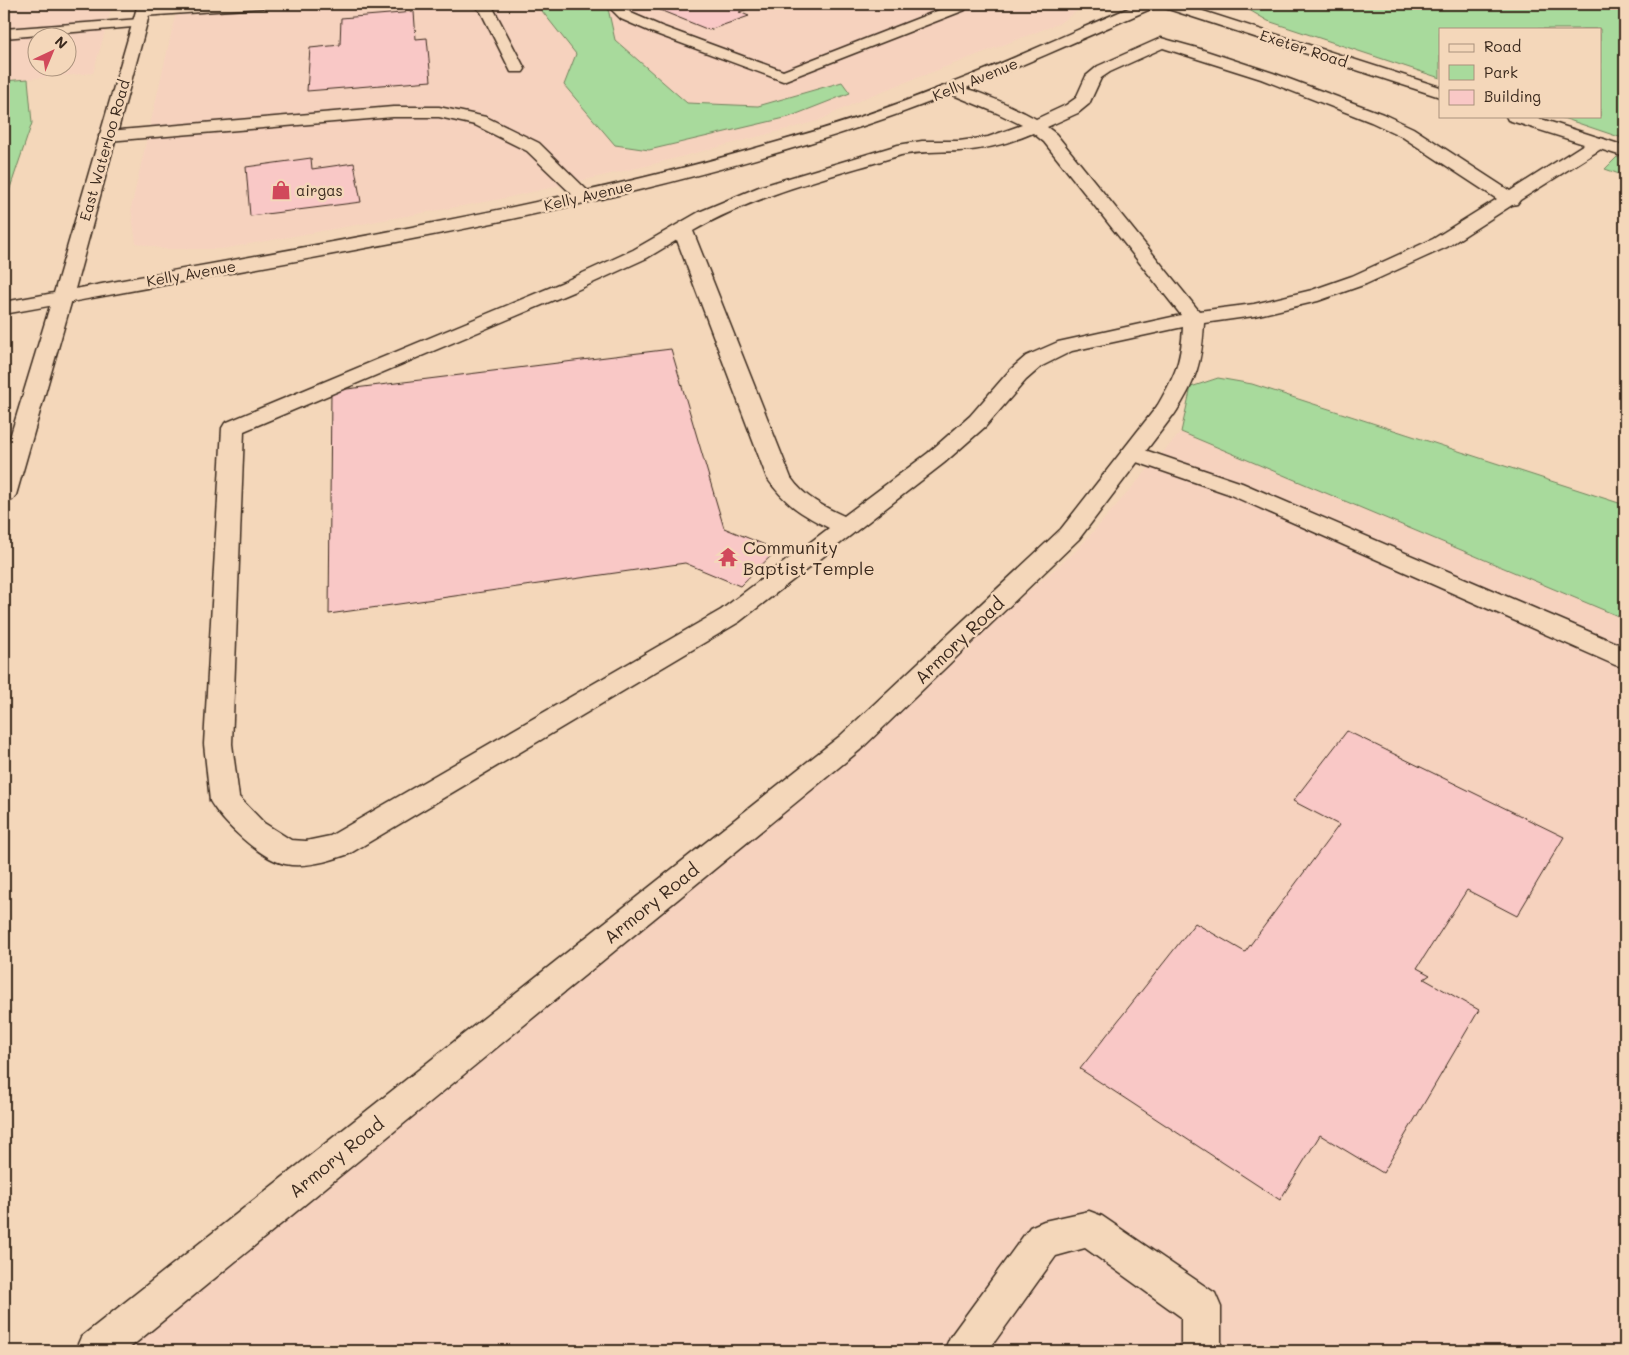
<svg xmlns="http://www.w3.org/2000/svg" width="1629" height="1355" viewBox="0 0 1629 1355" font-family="Mali,sans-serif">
  <rect width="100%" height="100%" fill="#f4d7ba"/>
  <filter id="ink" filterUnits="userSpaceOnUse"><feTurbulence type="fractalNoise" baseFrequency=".02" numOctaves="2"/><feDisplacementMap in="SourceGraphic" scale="10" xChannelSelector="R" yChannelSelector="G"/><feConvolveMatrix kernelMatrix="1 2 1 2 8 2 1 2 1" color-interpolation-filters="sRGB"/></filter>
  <g filter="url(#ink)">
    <g fill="#f6d2be" fill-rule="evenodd">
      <path d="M4 4H113L93 73 4 81ZM38 38H68V68H38Z"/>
      <polygon points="178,4 1087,4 1058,24 867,97 818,121 646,166 501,199 222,249 164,249 136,243 131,208"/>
      <polygon points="1181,432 1625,619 1625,1351 125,1351 1076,551"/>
    </g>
    <g fill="#a8da9c" stroke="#72825d">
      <polygon points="531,4 607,4 615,40 687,103 758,106 842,82 850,93 789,117 649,150 615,145 564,85 576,54 542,11"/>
      <polygon points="1239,4 1625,4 1625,139 1557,116 1600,116 1600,29 1440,29 1440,78 1268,21"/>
      <polygon points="28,79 32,123 9,191 4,200 4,81"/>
      <polygon points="1617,157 1625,160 1625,176 1605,169"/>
      <polygon points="1218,378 1252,384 1625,505 1625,619 1181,432 1191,387"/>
    </g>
    <g fill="#f9c8c6" stroke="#3b2a1e">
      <polygon points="645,4 764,4 739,12 749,16 709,30"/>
      <polygon points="414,12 416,39 427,38 431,81 307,91 310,48 340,45 341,18"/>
      <polygon points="311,158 312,169 354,163 361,202 250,216 246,167"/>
      <polygon points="671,349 724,528 777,550 740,586 685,563 329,614 331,391"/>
      <polygon points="1347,731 1564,837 1517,916 1467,890 1417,968 1430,975 1424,979 1479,1010 1383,1173 1320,1135 1280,1200 1080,1069 1195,923 1245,952 1339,825 1293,801"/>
    </g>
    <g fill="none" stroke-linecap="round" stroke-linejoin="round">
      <defs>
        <g id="service">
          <polygon points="200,4 267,4 265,7 260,8 143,16 138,15 136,12 138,9 143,8"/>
          <polygon points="472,4 489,4 492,6 525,69 523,72 511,72 481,12"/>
          <polygon points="606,4 621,4 631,13 661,26 783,71 947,7 945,4 965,4 967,7 965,10 783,81 651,32 621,19"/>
          <polygon points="140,19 145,20 147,23 145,26 4,38 4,29"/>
          <path d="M1161 38 1197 48 1273 73 1383 114 1413 128 1510 191 1592 139 1598 138 1604 139 1607 143 1604 147 1520 200 1517 204 1512 205 1447 247 1366 284 1318 301 1254 316 1204 323C1202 362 1196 382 1174 415L1166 417 1158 415 1155 410C1174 377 1181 365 1183 327L1072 351 1042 366 1026 380 986 426 944 463 739 622 349 854C329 861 306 868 285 864 260 859 222 822 210 801L204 744 222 428 225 423 561 283 633 250 699 212 759 187 898 145 922 141H959L988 137 1022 125 997 113 946 92 944 89 946 86C962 82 1020 110 1036 119L1066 105 1076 98 1086 76 1098 66ZM1163 48 1261 79 1371 122 1401 136 1497 199 1433 239 1352 276 1312 290 1254 304 1199 311 1056 134 1047 127 1078 113 1089 104 1101 78 1110 72ZM1033 133 1044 142 1181 315 1058 342 1026 356 1010 370 970 416 928 453 844 516C824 507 804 497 791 478L693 231C757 194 830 177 901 155 920 151 939 152 959 151 984 150 1010 143 1033 133ZM677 240 767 478C785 504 801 514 829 528L721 610 330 836 306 841 291 840 264 823 239 797 232 744 244 431 575 291 647 258Z"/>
          <polygon points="393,107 439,107 486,117 539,143 594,197 591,201 585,202 579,201 527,151 475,125 439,117 393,117 108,141 102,140 99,136 102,132 108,131"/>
          <polygon points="1133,446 1242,483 1625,647 1625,667 1615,665 1226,493 1125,458 1121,453 1125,448"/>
          <polygon points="1089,1211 1102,1216 1215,1293 1221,1307 1221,1346 1219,1351 1178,1351 1181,1344 1181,1317 1085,1248 1056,1256 988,1351 944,1351 950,1337 1030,1227 1044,1221"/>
        </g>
        <g id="minor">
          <polygon points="1160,4 1181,4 1440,87 1440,97 1162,7"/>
          <polygon points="1506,116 1532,116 1625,146 1625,157 1508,120"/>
          <polygon points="1166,403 1174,405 1177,410 1079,539 860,750 126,1351 75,1351 81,1337 840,736 1061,529 1158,405"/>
        </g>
        <polygon id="tertiary" points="63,290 70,292 73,296 16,495 12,500 4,502 4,457 53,296 56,292"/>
        <path id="secondary" d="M138 4H152L75 289C308 245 542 210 770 144 829 128 887 109 944 86 1010 61 1074 31 1138 4H1157L1155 7C1058 49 961 94 860 127 660 193 453 233 246 270 165 284 85 300 4 314V302L54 293Z"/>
      </defs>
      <use href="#service" stroke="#3b2a1e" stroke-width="3"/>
      <use href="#minor" stroke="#3b2a1e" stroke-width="3"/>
      <use href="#tertiary" stroke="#3b2a1e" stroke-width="3"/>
      <use href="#secondary" stroke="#3b2a1e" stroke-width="3"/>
      <use href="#service" fill="#f4d7ba" fill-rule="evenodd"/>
      <use href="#minor" fill="#f4d7ba" fill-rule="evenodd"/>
      <use href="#tertiary" fill="#f4d7ba" fill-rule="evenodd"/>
      <use href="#secondary" fill="#f4d7ba" fill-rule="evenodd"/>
    </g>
  </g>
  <defs>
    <symbol id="shop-bare" viewBox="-9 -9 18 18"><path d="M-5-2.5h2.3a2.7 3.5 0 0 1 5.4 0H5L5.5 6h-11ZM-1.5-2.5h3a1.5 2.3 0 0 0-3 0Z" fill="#d1495b" stroke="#f4d7ba" stroke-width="2.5" paint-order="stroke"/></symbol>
    <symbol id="temple-bare" viewBox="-9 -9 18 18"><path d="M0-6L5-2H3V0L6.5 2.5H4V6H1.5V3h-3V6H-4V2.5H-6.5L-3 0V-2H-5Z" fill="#d1495b" stroke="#f4d7ba" stroke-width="2.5" paint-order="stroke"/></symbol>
  </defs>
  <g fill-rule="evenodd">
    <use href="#shop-bare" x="267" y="176" width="28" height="28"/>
    <use href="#temple-bare" x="714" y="543" width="28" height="28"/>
  </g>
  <g text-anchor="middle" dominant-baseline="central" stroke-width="5" stroke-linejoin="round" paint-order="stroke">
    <g font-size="15" fill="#3b2a1e" stroke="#f4d7ba">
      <text transform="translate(1304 48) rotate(18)">Exeter Road</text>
      <text transform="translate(975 79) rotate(-22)">Kelly Avenue</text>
      <text transform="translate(104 150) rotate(-74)">East Waterloo Road</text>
      <text transform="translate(588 195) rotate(-13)">Kelly Avenue</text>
      <text transform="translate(191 273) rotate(-10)">Kelly Avenue</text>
    </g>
    <g font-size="15" fill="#3b2a1e" stroke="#f4d7ba" text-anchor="start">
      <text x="296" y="190">airgas</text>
    </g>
    <g font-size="18" fill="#3b2a1e" stroke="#f4d7ba" text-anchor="start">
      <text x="743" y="547">Community<tspan x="743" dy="21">Baptist Temple</tspan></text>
    </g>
    <g font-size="18" fill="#3b2a1e" stroke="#f4d7ba">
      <text transform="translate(959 640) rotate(-44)">Armory Road</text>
      <text transform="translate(651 903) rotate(-39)">Armory Road</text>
      <text transform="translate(336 1157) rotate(-39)">Armory Road</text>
    </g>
  </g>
  <rect width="1629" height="1355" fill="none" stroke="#f4d7ba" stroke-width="20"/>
  <rect x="10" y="10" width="1609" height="1335" fill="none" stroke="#3b2a1e" stroke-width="2" filter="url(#ink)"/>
  <rect x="1439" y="28" width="162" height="90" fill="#f4d7ba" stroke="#aa927c"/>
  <rect x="1449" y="44" width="25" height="8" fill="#f4d7ba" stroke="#aa927c"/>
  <text x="1484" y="52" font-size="15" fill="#3b2a1e">Road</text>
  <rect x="1449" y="65" width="25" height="15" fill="#a8da9c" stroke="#aa927c"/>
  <text x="1484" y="78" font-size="15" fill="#3b2a1e">Park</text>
  <rect x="1449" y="90" width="25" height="15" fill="#f9c8c6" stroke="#aa927c"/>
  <text x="1484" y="102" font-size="15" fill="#3b2a1e">Building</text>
  <g transform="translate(52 52) rotate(44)"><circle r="24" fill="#f4d7ba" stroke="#aa927c"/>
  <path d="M0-4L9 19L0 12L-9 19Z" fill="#d1495b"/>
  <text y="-8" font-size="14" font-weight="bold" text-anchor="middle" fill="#3b2a1e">N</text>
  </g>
</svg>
